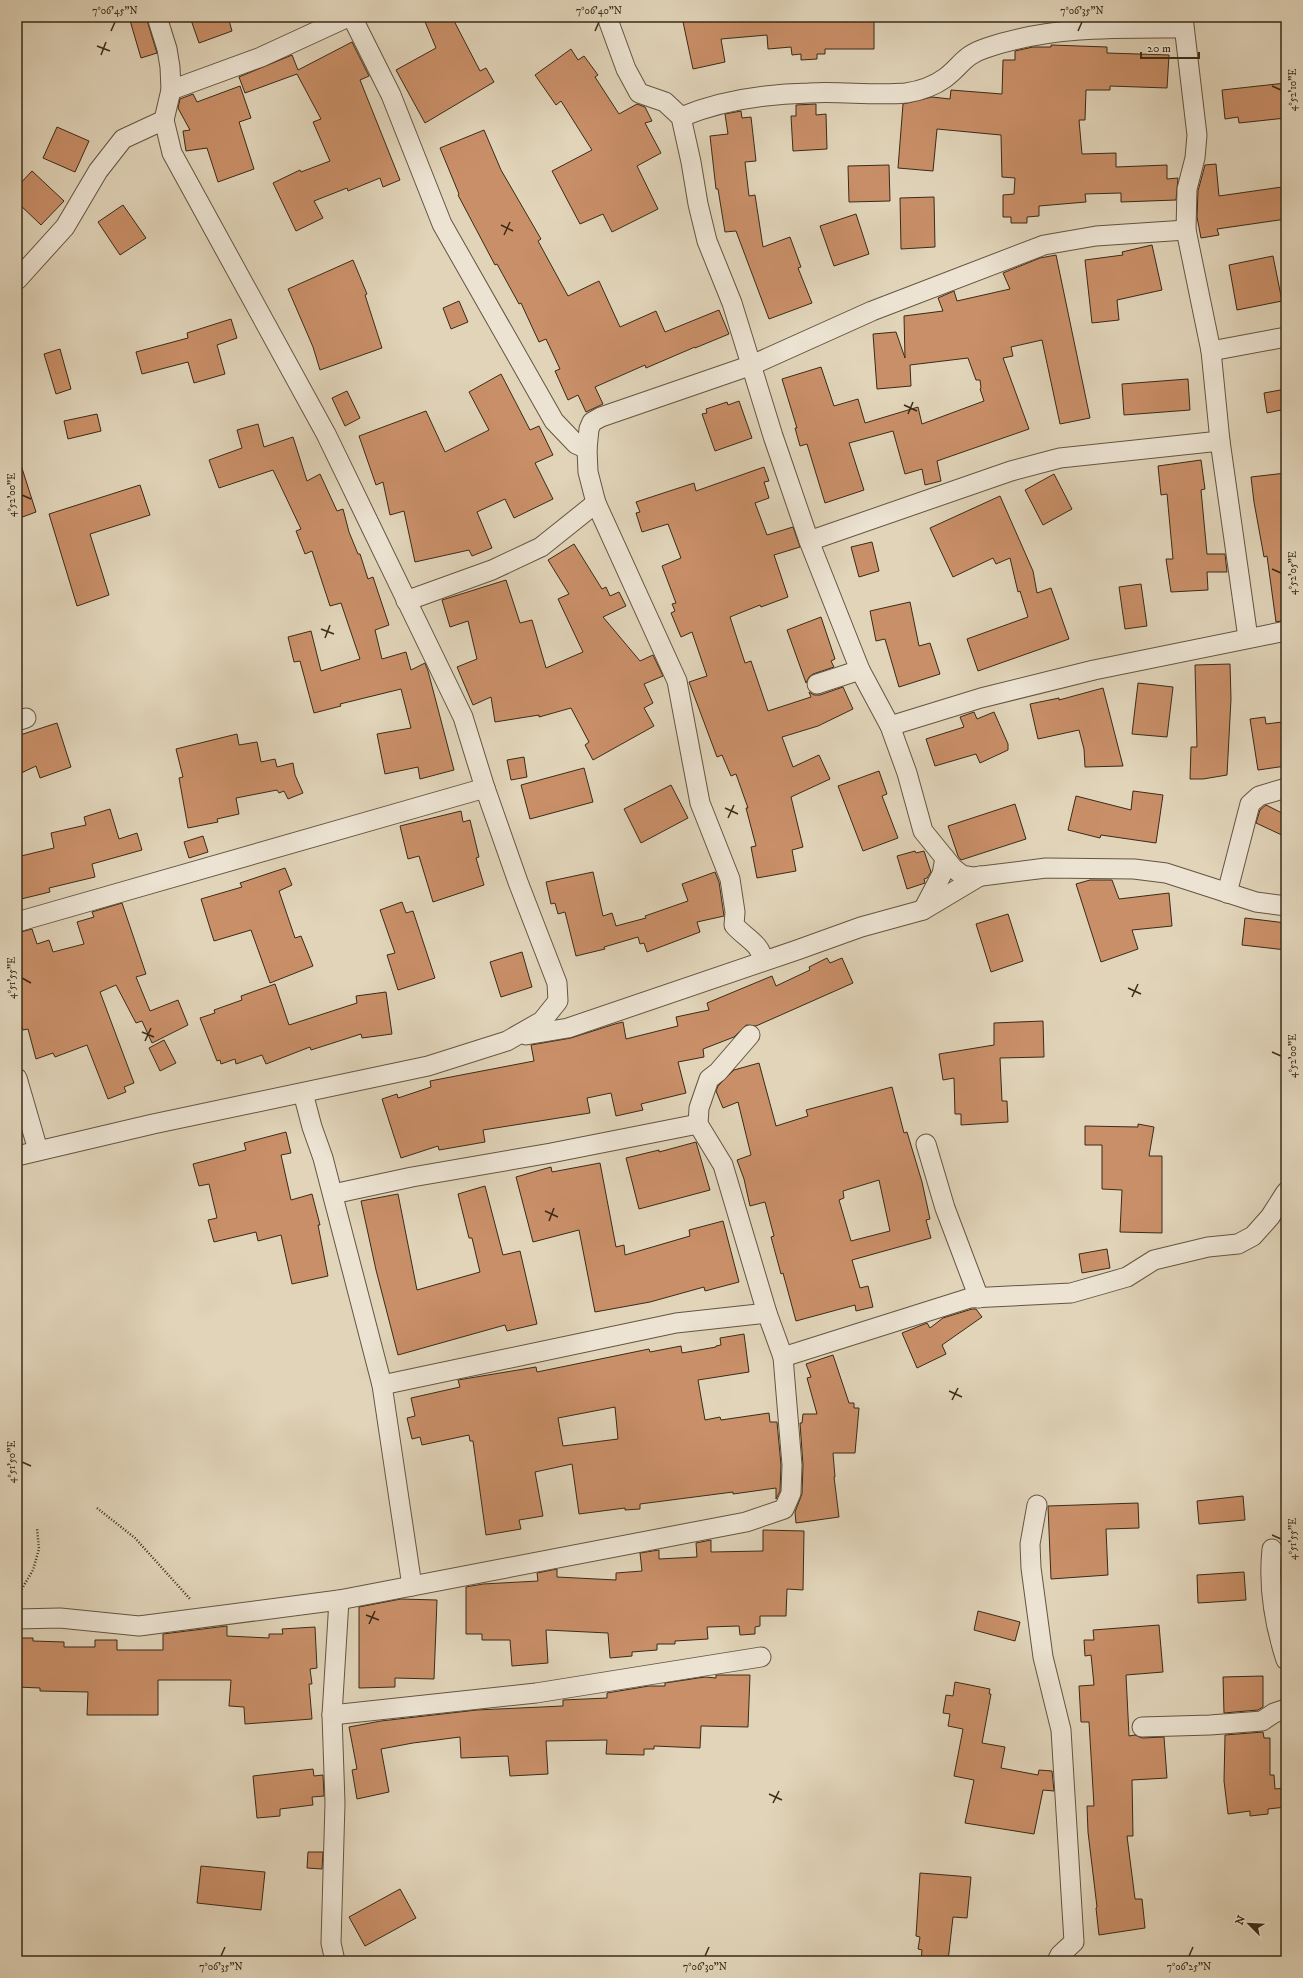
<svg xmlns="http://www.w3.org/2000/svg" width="1303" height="1978" viewBox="0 0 1303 1978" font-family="'IM FELL DW Pica',serif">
  <rect width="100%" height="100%" fill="#e1d4b9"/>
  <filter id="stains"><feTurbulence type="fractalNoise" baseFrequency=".005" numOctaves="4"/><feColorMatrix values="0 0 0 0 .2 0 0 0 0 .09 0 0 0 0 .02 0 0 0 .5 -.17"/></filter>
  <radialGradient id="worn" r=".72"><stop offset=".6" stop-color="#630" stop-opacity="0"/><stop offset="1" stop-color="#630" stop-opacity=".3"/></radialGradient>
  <g fill="#c98f68" stroke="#3a2b17" fill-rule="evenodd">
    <polygon points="129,17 146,17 157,53 141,58"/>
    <polygon points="190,17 228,17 232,31 199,43"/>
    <polygon points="423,17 452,17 480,71 486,68 494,82 425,123 396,70 436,48"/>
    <polygon points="682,17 874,17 874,49 825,49 825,54 817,54 817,59 801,60 801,54 792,55 791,47 768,49 767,35 721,39 725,62 693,69"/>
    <polygon points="352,42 369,76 360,80 400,180 383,187 380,178 348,191 347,188 314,201 323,218 296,231 273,183 300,170 301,172 330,161 313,122 321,119 297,74 245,93 239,77 292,55 298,70"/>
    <polygon points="1051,45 1107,47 1107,53 1169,55 1167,88 1110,86 1110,90 1086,90 1085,120 1079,120 1082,154 1116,153 1116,167 1167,165 1167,179 1178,178 1176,200 1121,202 1121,193 1085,194 1086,202 1039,206 1039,216 1027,217 1027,223 1011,223 1011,217 1003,217 1003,195 1014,194 1015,178 1002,177 1001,135 937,129 933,171 898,168 903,104 932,97 950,99 951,90 1002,94 1003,60 1015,60 1015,51 1033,47 1051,47"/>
    <polygon points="571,49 578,60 584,56 598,75 595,77 619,114 637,104 645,107 652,121 645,123 661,153 637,166 658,209 612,232 603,214 580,224 552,171 592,150 561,101 556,105 535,75"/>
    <polygon points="1286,83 1286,118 1239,123 1238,117 1225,119 1222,90"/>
    <polygon points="240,86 251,118 239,122 254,169 218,182 207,148 186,151 183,131 190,130 178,108 180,99 193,94 197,102"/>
    <polygon points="816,104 816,115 826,114 827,149 793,151 791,116 796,116 796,105"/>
    <polygon points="741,111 742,118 751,117 756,161 745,162 749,196 755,195 763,247 790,237 801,267 798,268 812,303 769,319 736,231 725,232 718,189 716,189 710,136 728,134 725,114"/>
    <polygon points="57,127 89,141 75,172 43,158"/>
    <polygon points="484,130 501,170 541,239 538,241 568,296 599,281 620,327 656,311 665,332 719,310 729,334 695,348 695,347 646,368 645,365 595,387 603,404 586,412 578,395 568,400 555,371 560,369 546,339 539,342 521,303 519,304 497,264 495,265 458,195 459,194 440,148"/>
    <polygon points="1216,164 1219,196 1282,187 1286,219 1217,229 1219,235 1201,238 1197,217 1198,191 1205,165"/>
    <polygon points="889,165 890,201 849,202 848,166"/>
    <polygon points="32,171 64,201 41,225 17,202 17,187"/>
    <polygon points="934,197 935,247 901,249 900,198"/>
    <polygon points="123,205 146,238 120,255 98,222"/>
    <polygon points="856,214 869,254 834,266 820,226"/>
    <polygon points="1152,245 1162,290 1117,300 1119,320 1092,323 1085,260 1123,255 1122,252"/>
    <polygon points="1056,255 1090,418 1060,424 1042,340 1011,347 1013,356 1003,358 1029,429 937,461 941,481 925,485 922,469 905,474 893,431 849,443 864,490 825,503 807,444 800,446 795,428 797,428 782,379 821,367 834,406 858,399 865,423 918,407 922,424 984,401 980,389 981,388 980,380 976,380 968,358 910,365 911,386 877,389 873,334 896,332 905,358 904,316 943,311 938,298 954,291 957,301 1010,289 1003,273 1040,258"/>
    <polygon points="1273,256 1282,301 1237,310 1229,265"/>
    <polygon points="353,260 367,294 365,295 382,348 320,370 313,347 288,289"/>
    <polygon points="459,301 468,322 451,329 443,308"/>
    <polygon points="231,319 237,338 217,345 225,374 194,383 188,362 142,374 136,352 188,338 187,333"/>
    <polygon points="60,349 71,389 56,394 44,354"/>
    <polygon points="501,374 530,430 539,426 553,455 535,463 553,499 514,518 505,499 477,512 492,548 472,556 469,550 415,562 404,511 390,515 383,482 376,485 359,436 426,411 445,452 489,430 469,392"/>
    <polygon points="1188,379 1190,410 1124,415 1122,384"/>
    <polygon points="1286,389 1286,409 1267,413 1264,393"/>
    <polygon points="347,391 360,418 345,426 332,398"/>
    <polygon points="739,401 752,438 715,451 702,414 707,413 706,409 727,402 728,405"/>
    <polygon points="97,414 101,431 68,439 64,421"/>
    <polygon points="258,424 264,447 293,437 307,481 320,474 337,511 343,509 349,532 358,554 360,554 368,579 373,577 389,625 375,630 382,659 406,652 411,670 425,663 428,671 454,770 420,779 418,767 385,774 377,734 411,728 401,689 340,704 341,706 314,713 300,661 294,662 288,637 311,631 321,671 360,659 341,603 330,606 312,551 305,554 296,531 301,529 273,470 219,488 209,460 242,448 237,430"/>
    <polygon points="1201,460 1205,489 1201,490 1207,554 1225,554 1227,572 1207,572 1208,590 1171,592 1166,559 1173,559 1167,494 1161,495 1158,466"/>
    <polygon points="17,462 20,462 36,512 17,519"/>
    <polygon points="764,467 769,481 764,482 769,498 755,503 767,535 793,527 800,547 774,555 788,597 761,607 760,605 730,617 745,663 751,661 768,711 811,697 809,692 814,695 820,695 843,687 853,709 818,726 782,737 793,767 819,755 830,779 791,797 803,847 792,850 796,871 757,878 751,847 756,846 746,808 748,808 736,774 731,776 722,755 717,757 689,682 707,676 692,632 681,637 671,613 675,611 672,604 676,603 662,566 681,558 668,524 642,532 636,513 640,512 636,502 694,483 696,491"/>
    <polygon points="1286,473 1286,620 1276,622 1267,556 1264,557 1254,502 1251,477"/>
    <polygon points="1054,474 1072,509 1043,525 1025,490"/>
    <polygon points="140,485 150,515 90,534 109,595 77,606 49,514"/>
    <polygon points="1000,496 1033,571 1037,593 1051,588 1069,639 978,671 967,639 1028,617 1020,591 1018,592 1010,558 996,564 993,558 953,577 930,528"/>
    <polygon points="872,542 879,571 859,577 851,547"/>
    <polygon points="574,544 602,589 606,587 610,596 619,592 626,606 603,617 640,661 653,655 663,676 644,684 653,703 644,708 654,726 593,760 585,745 589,742 571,708 539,717 539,715 495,722 491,697 473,705 457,667 477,659 468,621 450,627 442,600 506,580 520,623 532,620 546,668 583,652 558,599 569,594 548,560"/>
    <polygon points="1141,584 1147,626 1125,629 1119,587"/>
    <polygon points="910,602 919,646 930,643 940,674 899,687 885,639 876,641 870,611"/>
    <polygon points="821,617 835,659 831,661 834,667 813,674 809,677 806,683 787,630"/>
    <polygon points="1230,664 1231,699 1227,775 1203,779 1190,779 1191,747 1197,747 1195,665"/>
    <polygon points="1138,683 1173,687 1167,737 1132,734"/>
    <polygon points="1103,688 1123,766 1085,767 1084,749 1079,730 1038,739 1030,704 1059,698 1059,700"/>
    <polygon points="974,712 977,719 994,712 1008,744 1008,750 980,763 976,754 935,766 926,739 964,727 960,717"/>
    <polygon points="1265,717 1266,724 1282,722 1286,750 1286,766 1258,770 1250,719"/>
    <polygon points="57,723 71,767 40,778 36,766 17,775 17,736"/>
    <polygon points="237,734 239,745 257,742 261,762 275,759 277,767 293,763 295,775 303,793 288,799 284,791 279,793 277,790 236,798 239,814 217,819 218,822 188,828 179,778 183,777 176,749"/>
    <polygon points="524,757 527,777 511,780 507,760"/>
    <polygon points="584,768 593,802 530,819 521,785"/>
    <polygon points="879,771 887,794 882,796 898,838 863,851 838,786"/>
    <polygon points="671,785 688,818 641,843 624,809"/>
    <polygon points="1133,791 1163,795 1156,843 1101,835 1100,838 1068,830 1076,796 1131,810"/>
    <polygon points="1015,804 1026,839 961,860 958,856 948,826"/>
    <polygon points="1266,805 1286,815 1286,837 1256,823 1260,810"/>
    <polygon points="110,809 119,839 137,833 142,850 92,864 95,877 49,888 50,892 17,900 17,857 54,848 51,833 86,825 84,817"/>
    <polygon points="461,811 463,822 470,820 479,857 476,858 484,885 433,902 419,856 408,859 400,826"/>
    <polygon points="203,836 208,852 189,858 184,842"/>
    <polygon points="915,851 916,853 924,851 931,872 927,878 924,879 925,883 907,889 897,856"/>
    <polygon points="285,868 292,885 279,891 295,938 301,936 313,966 270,983 251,930 214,941 201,899 242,887 240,883"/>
    <polygon points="593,872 603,916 612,913 616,926 646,918 645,916 688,901 682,884 715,872 719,882 724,916 697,922 700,932 647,952 644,943 640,944 638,937 604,947 605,949 576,956 565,912 558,914 555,903 551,904 546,882"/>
    <polygon points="1090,880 1112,880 1119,899 1169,893 1172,926 1132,930 1138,949 1101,962 1076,884"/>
    <polygon points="402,902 406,913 413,911 435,978 398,990 387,955 395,953 380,910"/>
    <polygon points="122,903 146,974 136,977 150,1011 178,1000 188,1025 152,1043 142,1021 136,1023 116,985 100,992 134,1083 124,1087 126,1092 108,1099 87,1045 55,1057 53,1053 36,1059 28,1029 23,1030 17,1011 17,933 32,929 37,944 49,940 53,952 84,944 77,922 94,917 92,912"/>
    <polygon points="1008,914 1023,961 991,972 976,924"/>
    <polygon points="1245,918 1286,923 1286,950 1242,945"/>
    <polygon points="522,952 532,987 501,997 490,962"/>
    <polygon points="827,958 830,963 842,958 853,983 756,1026 746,1025 734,1037 703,1049 704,1057 678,1062 686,1093 641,1104 643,1110 616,1116 611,1093 587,1098 590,1113 483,1130 485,1142 439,1150 438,1146 401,1158 382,1099 397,1094 398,1098 431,1087 430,1081 534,1061 531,1045 571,1038 615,1024 623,1022 626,1039 678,1026 676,1017 709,1010 707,1003 772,976 776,986 810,970 809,967"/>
    <polygon points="275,984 289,1025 357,1003 356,996 386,992 392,1034 362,1038 361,1034 311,1050 310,1047 266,1064 262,1055 236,1064 235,1059 221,1064 220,1060 217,1061 200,1018 215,1013 214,1010 242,1000 241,996"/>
    <polygon points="1043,1021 1044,1057 1000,1058 1002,1101 1007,1101 1008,1122 961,1125 961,1114 955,1114 954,1078 943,1080 939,1054 994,1045 994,1023"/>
    <polygon points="164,1040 176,1063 160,1071 149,1048"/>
    <path d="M759 1063 776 1126 808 1116 806 1110 892 1087 904 1133 907 1132 922 1182 930 1219 926 1220 931 1238 852 1260 860 1288 868 1286 873 1307 856 1311 855 1305 796 1321 783 1273 781 1274 771 1237 774 1236 765 1202 750 1206 744 1179 737 1160 751 1155 738 1102 723 1108 716 1091 718 1086 734 1070ZM879 1180 890 1231 851 1241 839 1200 844 1198 843 1191Z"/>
    <polygon points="1138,1124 1154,1127 1149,1156 1162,1156 1162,1233 1120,1232 1122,1190 1102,1189 1102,1145 1085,1145 1085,1126 1138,1127"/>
    <polygon points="286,1132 291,1153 281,1155 291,1200 312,1194 320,1225 318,1225 328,1276 292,1284 281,1235 258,1241 256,1232 214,1242 208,1220 217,1218 209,1184 199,1186 193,1164 246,1150 244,1143"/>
    <polygon points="696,1142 710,1190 639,1209 626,1158 659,1150 659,1152"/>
    <polygon points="600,1163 616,1247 624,1245 625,1255 690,1236 689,1230 723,1221 739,1282 705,1291 704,1287 650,1302 595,1312 579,1230 533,1242 516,1177 551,1167 552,1172"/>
    <polygon points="485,1186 503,1255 520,1251 537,1324 507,1331 505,1325 398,1355 376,1270 361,1201 398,1194 417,1290 480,1272 472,1238 469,1238 458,1194"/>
    <polygon points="1107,1249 1110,1268 1082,1273 1079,1254"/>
    <polygon points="972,1309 976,1309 982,1317 942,1345 946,1354 917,1368 902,1333 927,1323 930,1328 943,1318"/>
    <path d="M744 1334 749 1372 698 1380 705 1420 720 1417 721 1420 769 1413 770 1422H777L781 1465 780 1491 776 1499V1488L733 1494V1492L640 1504V1509L625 1510V1508L579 1514 572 1464 535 1472 543 1516 519 1520 521 1529 486 1535 473 1441H470L469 1435 422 1445 420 1437 412 1439 407 1418 415 1416 411 1398 460 1387 458 1380 536 1367 537 1372 649 1349 650 1352 681 1346 682 1353 716 1347V1346L721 1345 720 1338ZM615 1407 618 1439 563 1446 558 1418Z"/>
    <polygon points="833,1355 849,1403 854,1403 854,1408 859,1408 855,1453 833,1453 835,1477 834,1477 839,1517 796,1523 795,1512 802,1494 803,1465 800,1423 802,1423 803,1414 817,1414 807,1378 811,1377 806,1364"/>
    <polygon points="1243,1496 1245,1520 1199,1524 1197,1501"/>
    <polygon points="1138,1503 1139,1528 1106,1529 1108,1575 1051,1579 1048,1506"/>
    <polygon points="763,1530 804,1531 803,1590 787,1589 786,1616 760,1616 760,1626 755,1627 755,1634 740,1635 739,1626 707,1627 708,1639 675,1641 675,1644 657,1644 657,1650 632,1652 632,1656 610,1658 608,1633 546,1630 548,1663 512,1666 510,1640 482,1640 482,1634 466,1634 466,1587 483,1584 538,1581 537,1573 557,1569 557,1577 616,1580 616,1573 642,1571 640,1553 659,1550 659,1559 697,1557 696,1543 711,1540 711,1552 763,1551"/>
    <polygon points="1244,1572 1246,1600 1198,1603 1197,1575"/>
    <polygon points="401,1599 437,1600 434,1679 395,1678 395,1687 359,1688 359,1607"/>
    <polygon points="978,1611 1020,1622 1015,1641 974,1630"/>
    <polygon points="1159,1625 1163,1672 1126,1675 1129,1736 1135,1735 1142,1738 1164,1737 1167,1778 1132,1780 1133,1836 1127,1836 1135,1899 1142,1899 1145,1928 1099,1935 1096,1908 1097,1907 1088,1832 1087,1806 1094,1806 1089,1722 1081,1722 1079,1686 1094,1685 1091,1655 1085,1656 1084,1640 1094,1640 1093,1630"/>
    <polygon points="227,1626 227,1636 269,1638 269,1634 283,1634 282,1629 315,1627 317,1668 310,1669 312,1684 309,1684 312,1719 245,1724 244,1707 229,1706 231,1680 158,1680 158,1715 87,1715 88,1692 40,1691 40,1688 17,1687 17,1638 33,1638 33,1641 64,1642 64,1647 95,1647 95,1640 117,1640 117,1650 163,1650 163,1634"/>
    <polygon points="716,1675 750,1675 748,1727 701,1726 700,1748 654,1746 654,1749 644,1749 644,1755 606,1754 607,1740 546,1741 548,1774 510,1776 508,1756 461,1758 460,1737 413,1743 381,1749 389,1792 357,1799 352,1770 357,1769 349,1727 381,1721 477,1710 563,1706 563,1700 607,1698 607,1693 649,1686 665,1686 665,1683 705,1677 716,1678"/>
    <polygon points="1263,1676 1263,1707 1258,1710 1224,1713 1223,1677"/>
    <polygon points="955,1682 990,1689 989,1694 991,1694 982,1743 1005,1747 1001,1768 1038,1775 1039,1770 1052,1771 1054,1791 1043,1790 1034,1834 965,1823 974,1780 954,1776 963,1729 948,1726 950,1714 943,1713 946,1695 953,1696"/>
    <polygon points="1263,1732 1264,1738 1270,1738 1270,1775 1274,1775 1275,1789 1285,1788 1286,1807 1268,1809 1268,1814 1250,1816 1250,1811 1228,1814 1224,1781 1225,1735"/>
    <polygon points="313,1769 314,1776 323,1775 324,1796 312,1797 313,1805 280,1809 280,1816 257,1818 253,1776"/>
    <polygon points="308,1852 323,1852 322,1869 307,1868"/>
    <polygon points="201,1866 265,1872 261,1910 197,1903"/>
    <polygon points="920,1873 971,1877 967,1918 953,1917 948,1961 921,1961 922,1950 918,1949 920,1937 916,1936"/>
    <polygon points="400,1889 416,1918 365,1946 349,1917"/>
  </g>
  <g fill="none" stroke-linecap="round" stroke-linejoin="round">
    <defs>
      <g id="minor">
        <polyline points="352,17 391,95 442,224 554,421 576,444 587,449"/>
        <polyline points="607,17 626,69 639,93 665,102 681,117 691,162 698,204 707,241 732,303 773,436 809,541 860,670 890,726 907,773 923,831 953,868 962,875 974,877 1046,868 1134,869 1166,873 1256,902 1286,906"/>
        <polyline points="1183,17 1197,135 1195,158 1187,189 1186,230 1211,351 1220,441 1248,638"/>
        <polyline points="171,90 261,57 348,17"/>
        <path d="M681 117C722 100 765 94 809 93 841 91 874 96 906 93 919 91 934 86 945 78 961 66 964 55 986 48 1050 26 1117 28 1184 28"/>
        <polyline points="17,280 65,227 98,171 123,139 164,120"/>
        <polyline points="1211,351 1286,337"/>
        <polyline points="809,541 1011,471 1060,458 1220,441"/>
        <polyline points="406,601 492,570 541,547 596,503"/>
        <polyline points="817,684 860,670"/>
        <polyline points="17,721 26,718"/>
        <polyline points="890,726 981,698 1094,670 1286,631"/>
        <polyline points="1227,893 1250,804 1259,796 1286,788"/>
        <polyline points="923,910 942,874 945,858"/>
        <polyline points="17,922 485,788"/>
        <path d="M763 961C761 943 745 938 734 925L735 912 730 879 700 803 677 681 596 503 588 472 587 449 589 429 592 422 601 417 752 365 872 311 1044 245 1096 236 1186 230"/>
        <polyline points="526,1035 568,1028 797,950 861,927 923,910 980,876"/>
        <polyline points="17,1078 38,1150"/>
        <polyline points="303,1093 312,1127 323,1158 382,1385 412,1586"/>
        <polyline points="926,1144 945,1208 979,1298"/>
        <polyline points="17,1156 153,1124 428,1066 507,1041 542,1021 558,1001 557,983 518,882 485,788 463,717 326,434 172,153 164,120 171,90 170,67 167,49 157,17"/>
        <polyline points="333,1194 412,1177 551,1153 698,1124"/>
        <polyline points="783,1357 970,1298 1071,1293 1127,1277 1154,1260 1208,1247 1238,1244 1253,1236 1270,1217 1286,1192"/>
        <polyline points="382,1385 676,1323 767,1313"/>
        <polyline points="1037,1505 1030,1544 1031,1568 1043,1657 1061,1730 1074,1942 1060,1955 1057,1961"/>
        <path d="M1272 1549C1268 1587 1274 1623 1286 1660"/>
        <polyline points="17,1619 60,1618 139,1626 339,1600 746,1522 784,1509 791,1493 792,1465 783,1357 767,1313 723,1165 698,1124 699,1108 709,1079 718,1072 750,1035"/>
        <polyline points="332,1715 536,1693 761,1657"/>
        <polyline points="1142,1727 1210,1725 1262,1721 1274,1713 1286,1709"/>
        <polyline points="335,1961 331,1943 335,1803 332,1715 339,1600"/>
      </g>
    </defs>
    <use href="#minor" stroke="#645540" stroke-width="21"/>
    <g stroke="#3a2b17" stroke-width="2.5" stroke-dasharray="1 2" stroke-linecap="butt">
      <polyline points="97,1508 135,1538 191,1600"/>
      <polyline points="17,1597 33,1570 39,1549 37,1528"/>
    </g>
    <use href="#minor" stroke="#ece3d2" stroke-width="19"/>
  </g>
  <path fill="none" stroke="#3a2b17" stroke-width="1.5" d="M111 31 115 22M595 31 599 22M1078 31 1082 22M97 46 110 51M101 55 106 42M1272 86 1281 90M501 225 513 231M504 235 510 222M904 405 917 411M908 414 913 402M22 495 31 499M1272 569 1281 573M321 629 334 634M325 638 330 625M725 808 738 814M728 818 734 805M22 978 31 983M1128 988 1141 994M1132 997 1138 984M142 1032 154 1037M145 1041 151 1028M1272 1052 1281 1056M545 1211 558 1217M549 1221 554 1208M949 1391 962 1397M952 1400 958 1388M22 1462 31 1466M1272 1535 1281 1539M366 1615 379 1620M369 1624 375 1611M769 1794 782 1800M773 1803 779 1791M221 1956 225 1947M705 1956 709 1947M1189 1956 1193 1947"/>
  <rect width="1303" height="1978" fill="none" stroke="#e1d4b9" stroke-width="44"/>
  <g transform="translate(1249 1924) rotate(294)" stroke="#ece3d2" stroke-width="3" paint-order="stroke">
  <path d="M0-3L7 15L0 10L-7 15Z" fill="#3a2b17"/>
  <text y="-6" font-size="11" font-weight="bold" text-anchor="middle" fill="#3a2b17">N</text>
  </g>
  <path d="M1141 52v6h58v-6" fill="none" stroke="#3a2b17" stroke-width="2"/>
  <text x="1147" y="52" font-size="12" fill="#3a2b17" stroke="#ece3d2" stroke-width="3" paint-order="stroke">20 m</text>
  <rect x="22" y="22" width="1259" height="1934" fill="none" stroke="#3a2b17" stroke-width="1.5"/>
  <g font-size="10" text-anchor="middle" fill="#3a2b17">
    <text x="115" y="14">7°06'45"N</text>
    <text x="599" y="14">7°06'40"N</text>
    <text x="1082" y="14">7°06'35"N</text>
    <text transform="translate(1292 90) rotate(-90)" y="4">4°52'10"E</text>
    <text transform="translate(11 495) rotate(-90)" y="4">4°52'00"E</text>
    <text transform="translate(1292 573) rotate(-90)" y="4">4°52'05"E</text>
    <text transform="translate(11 978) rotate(-90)" y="4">4°51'55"E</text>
    <text transform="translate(1292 1056) rotate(-90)" y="4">4°52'00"E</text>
    <text transform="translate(11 1462) rotate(-90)" y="4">4°51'50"E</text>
    <text transform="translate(1292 1539) rotate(-90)" y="4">4°51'55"E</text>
    <text x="221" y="1970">7°06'35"N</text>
    <text x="705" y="1970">7°06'30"N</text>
    <text x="1189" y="1970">7°06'25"N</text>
  </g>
  <rect width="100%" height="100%" filter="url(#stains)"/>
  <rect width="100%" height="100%" fill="url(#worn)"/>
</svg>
